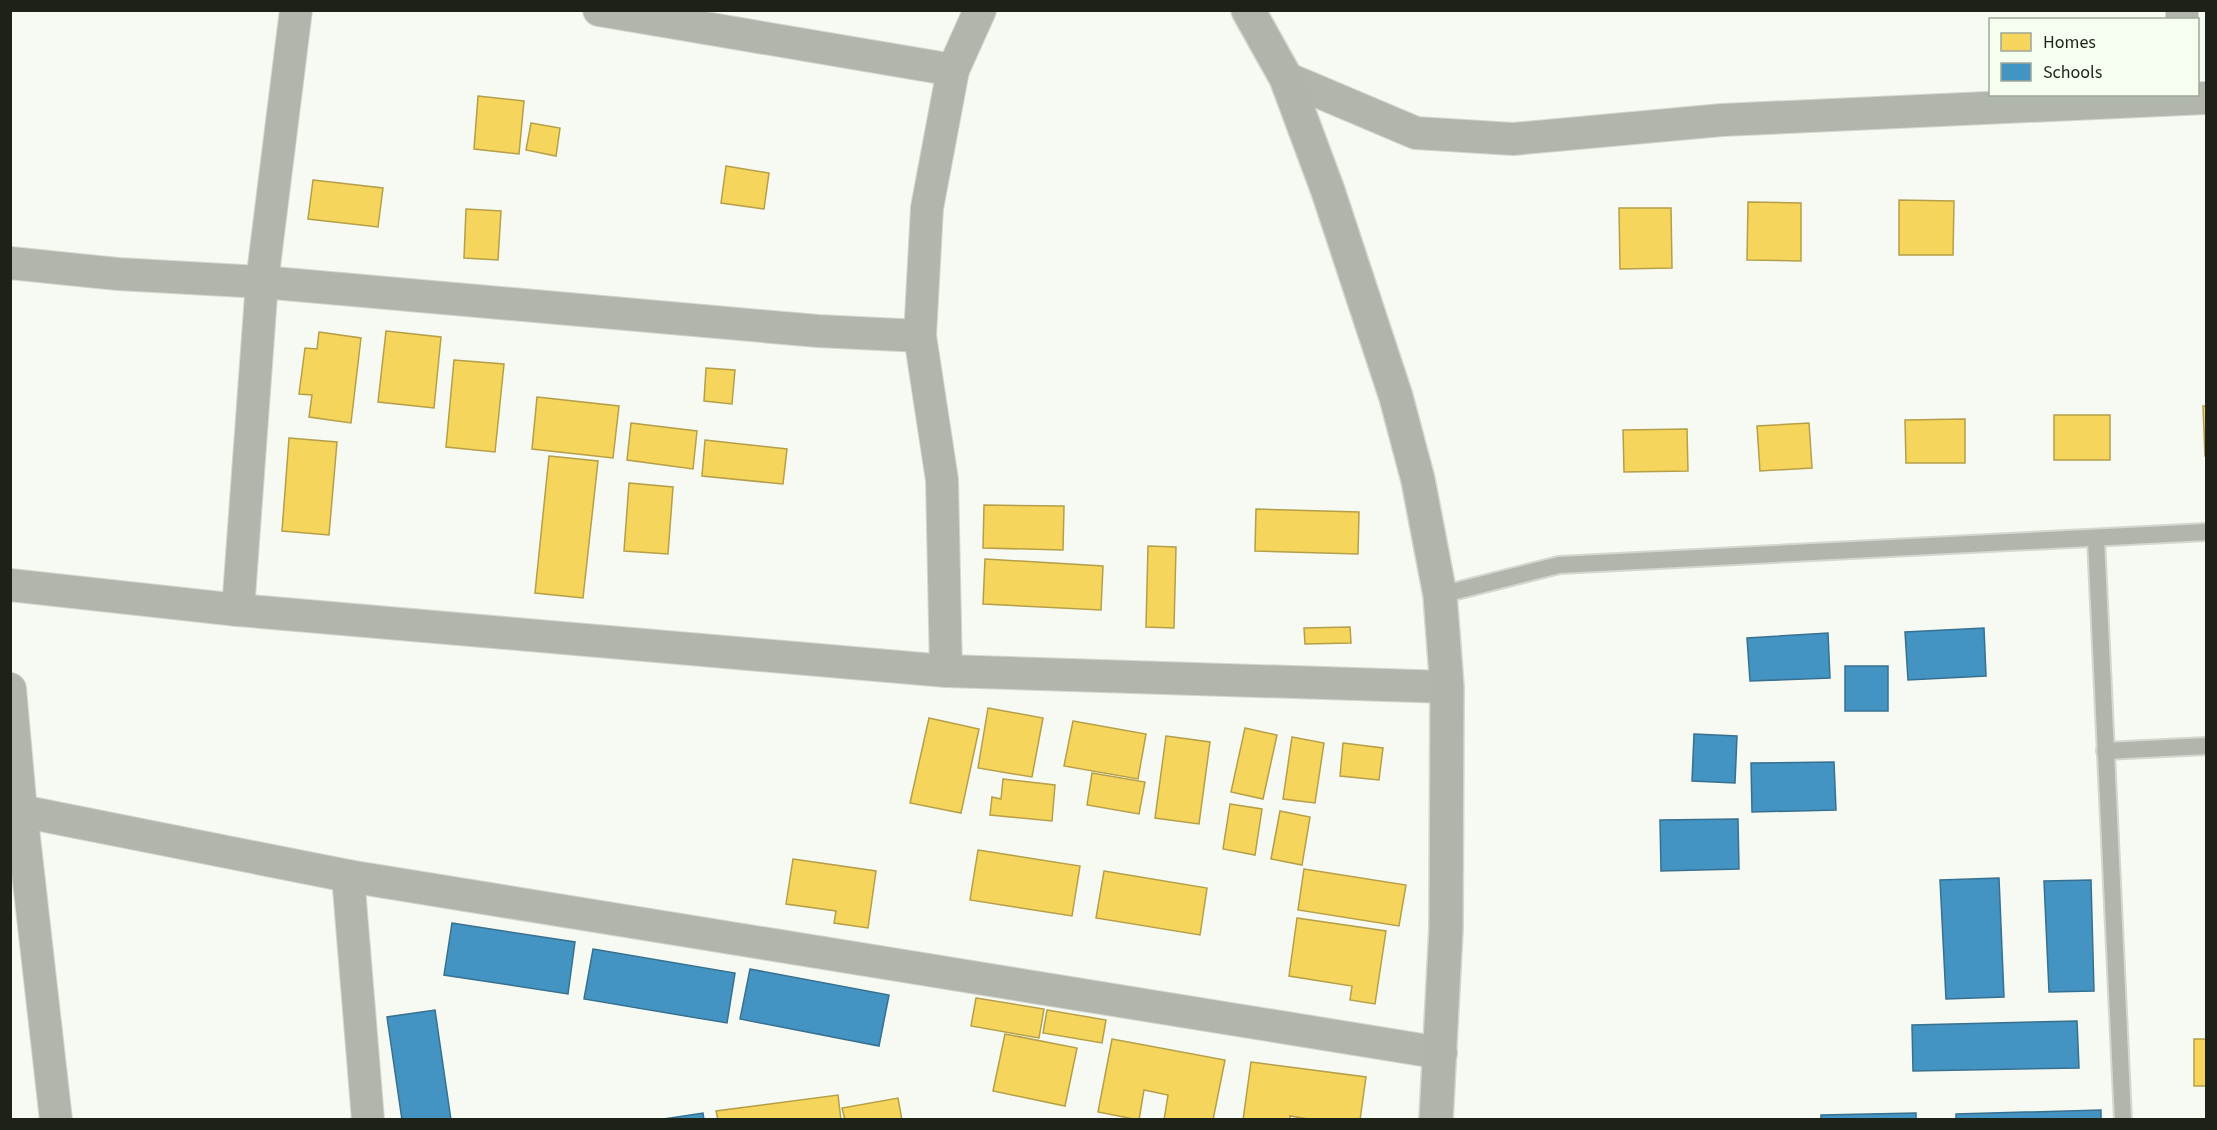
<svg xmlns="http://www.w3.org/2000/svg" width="2217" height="1130" viewBox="0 0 2217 1130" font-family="'Source Sans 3',sans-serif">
  <rect width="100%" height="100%" fill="#f6faf2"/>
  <g fill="#f6d55c" stroke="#b59f48" stroke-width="1.5">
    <polygon points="478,96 524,101 519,154 474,149"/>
    <polygon points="531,123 560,128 556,156 526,150"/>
    <polygon points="726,166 769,173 764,209 721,203"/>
    <polygon points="313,180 383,188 378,227 308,219"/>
    <polygon points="1899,200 1954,201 1953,255 1899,255"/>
    <polygon points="1748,202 1801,203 1801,261 1747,260"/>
    <polygon points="1619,208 1671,208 1672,268 1620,269"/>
    <polygon points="466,209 501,211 498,260 464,258"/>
    <polygon points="386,331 441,337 434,408 378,402"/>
    <polygon points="319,332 361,338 351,423 309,417 312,395 299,394 305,348 317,349"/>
    <polygon points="454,360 504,364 495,452 446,447"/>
    <polygon points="706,368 735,370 732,404 704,401"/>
    <polygon points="537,397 619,406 613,458 532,449"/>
    <polygon points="2203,406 2206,406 2206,456 2205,456"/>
    <rect x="2054" y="415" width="56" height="45"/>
    <polygon points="1965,419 1965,463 1906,463 1905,420"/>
    <polygon points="631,423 697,431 693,469 627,460"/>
    <polygon points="1809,423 1812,468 1760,471 1757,426"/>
    <polygon points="1687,429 1688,471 1624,472 1623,430"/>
    <polygon points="289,438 337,442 329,535 282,531"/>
    <polygon points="705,440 787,449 783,484 702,476"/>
    <polygon points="549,456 598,461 583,598 535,593"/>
    <polygon points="629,483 673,487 668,554 624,551"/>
    <polygon points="984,505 1064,506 1063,550 983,548"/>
    <polygon points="1256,509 1359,512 1358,554 1255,551"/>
    <polygon points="1148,546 1176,547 1174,628 1146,627"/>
    <polygon points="985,559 1103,566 1101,610 983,604"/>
    <polygon points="1350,627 1351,643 1305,644 1304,628"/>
    <polygon points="988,708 1043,718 1032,777 978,768"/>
    <polygon points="929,718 979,729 961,813 910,803"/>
    <polygon points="1073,721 1146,734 1138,779 1064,766"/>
    <polygon points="1245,728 1277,735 1263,799 1231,792"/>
    <polygon points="1166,736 1210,742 1199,824 1155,818"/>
    <polygon points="1292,737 1324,743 1315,803 1283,799"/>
    <polygon points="1343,743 1383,748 1379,780 1340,776"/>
    <polygon points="1092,773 1145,782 1139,814 1087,805"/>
    <polygon points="1003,779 1055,785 1052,821 990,815 992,797 1001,799"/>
    <polygon points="1230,804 1262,809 1255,855 1223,849"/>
    <polygon points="1280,811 1310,817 1302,865 1271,859"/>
    <polygon points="978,850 1080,866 1072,916 970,900"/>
    <polygon points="793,859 876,871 868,928 834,923 836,911 786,904"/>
    <polygon points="1304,869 1406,885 1399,926 1298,910"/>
    <polygon points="1104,871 1207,888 1200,935 1096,918"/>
    <polygon points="1297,918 1386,931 1375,1004 1350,1000 1352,986 1289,976"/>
    <polygon points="976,998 1044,1009 1039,1038 971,1026"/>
    <polygon points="1047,1010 1106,1020 1102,1043 1043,1033"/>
    <polygon points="1005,1034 1077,1048 1065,1106 993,1091"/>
    <polygon points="1112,1039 1225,1060 1213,1120 1164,1120 1168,1095 1144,1090 1139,1120 1098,1112"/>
    <rect x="2194" y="1039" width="12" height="47"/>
    <polygon points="1251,1062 1366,1077 1360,1120 1314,1120 1290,1116 1290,1120 1243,1120"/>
    <polygon points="838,1095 841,1120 718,1120 716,1111"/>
    <polygon points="898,1098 902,1120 845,1120 842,1108"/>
  </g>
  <g fill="#4393c3" stroke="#387190" stroke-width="1.5">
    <polygon points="1984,628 1986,676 1908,680 1905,632"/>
    <polygon points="1828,633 1830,678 1750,681 1747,638"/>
    <rect x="1845" y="666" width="43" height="45"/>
    <polygon points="1694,734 1737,736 1735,783 1692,781"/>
    <polygon points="1834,762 1836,810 1752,812 1751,763"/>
    <polygon points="1738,819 1739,869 1661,871 1660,820"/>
    <polygon points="1999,878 2004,997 1946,999 1940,880"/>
    <polygon points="2091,880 2094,991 2049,992 2044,881"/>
    <polygon points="452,923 575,942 568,994 444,975"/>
    <polygon points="593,949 735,973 727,1023 584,999"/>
    <polygon points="750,969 889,995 879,1046 740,1019"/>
    <polygon points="435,1010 451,1120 402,1120 387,1017"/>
    <polygon points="2077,1021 2079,1068 1913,1071 1912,1025"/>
    <polygon points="2101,1110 2101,1120 1956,1120 1956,1114"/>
    <polygon points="703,1113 704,1120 657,1120"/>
    <polygon points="1916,1113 1916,1120 1821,1120 1821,1115"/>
  </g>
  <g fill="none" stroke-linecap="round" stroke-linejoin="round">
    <defs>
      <g id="lane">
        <polyline points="2096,539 2123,1120"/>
        <polyline points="1440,595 1559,565 2206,532"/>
        <polyline points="2105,751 2206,746"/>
      </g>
      <g id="street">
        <polyline points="599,10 953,70"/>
        <polyline points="2182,10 2182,20"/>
        <polyline points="1286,78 1416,133 1513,139 1722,120 2206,98"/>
        <polyline points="10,263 118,274 262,282 818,331 920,336"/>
        <polyline points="10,585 238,610 946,671 1447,687"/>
        <polyline points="238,610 262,282 296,10"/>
        <polyline points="946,671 942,480 920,336 927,208 953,70 980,10"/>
        <polyline points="10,689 21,811 56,1120"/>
        <polyline points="21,811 348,876 1441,1053"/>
        <polyline points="348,876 368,1120"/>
      </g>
      <polyline id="secondary" points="1248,10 1286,78 1328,191 1396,397 1418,480 1440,595 1447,687 1446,929 1436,1120"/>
    </defs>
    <use href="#lane" stroke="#d3d7d0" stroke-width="20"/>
    <use href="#street" stroke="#d3d7d0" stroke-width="34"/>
    <use href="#secondary" stroke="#d3d7d0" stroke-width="36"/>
    <use href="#lane" stroke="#b0b6ac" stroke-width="16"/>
    <use href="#street" stroke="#b0b6ac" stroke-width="32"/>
    <use href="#secondary" stroke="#afb5ab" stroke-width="33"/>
  </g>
  <rect width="2217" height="1130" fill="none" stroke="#1d2219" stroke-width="24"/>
  <rect x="1989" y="18" width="210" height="78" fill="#f6feef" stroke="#9fa699" stroke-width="1.5"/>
  <rect x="2001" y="33" width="30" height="18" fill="#f6d55c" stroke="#9fa699" stroke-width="1.5"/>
  <text x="2043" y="48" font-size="18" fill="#1d2219">Homes</text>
  <rect x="2001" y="63" width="30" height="18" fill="#4393c3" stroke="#9fa699" stroke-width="1.5"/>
  <text x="2043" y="78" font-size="18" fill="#1d2219">Schools</text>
</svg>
